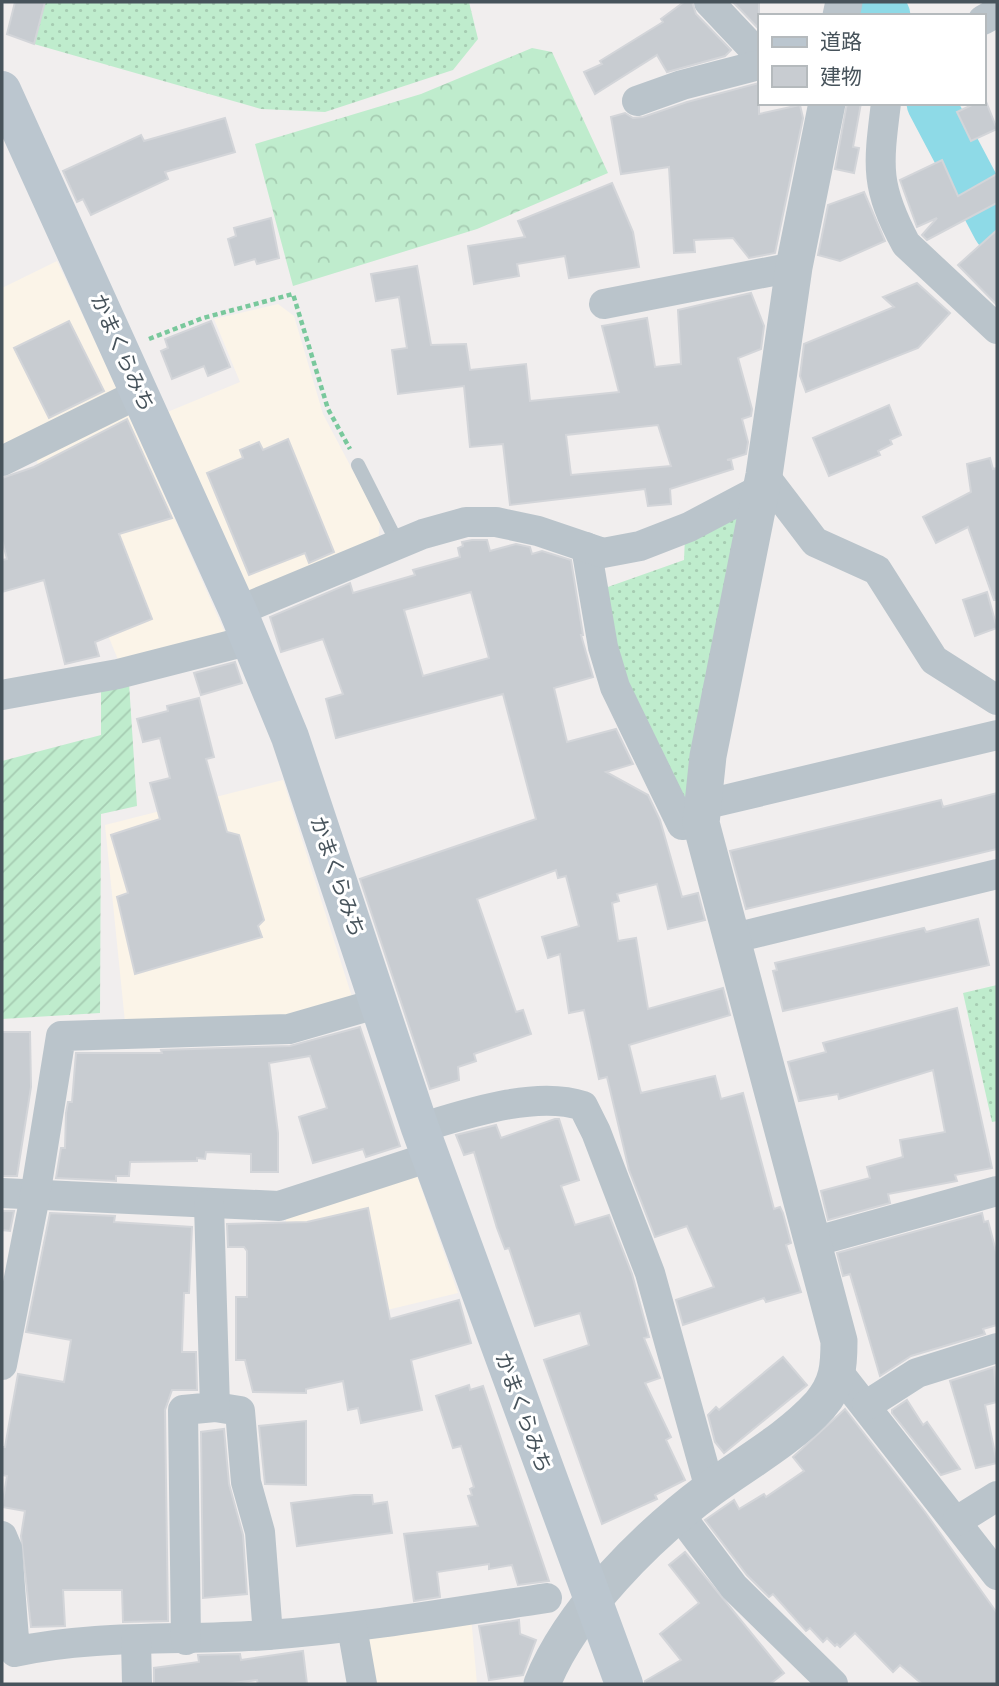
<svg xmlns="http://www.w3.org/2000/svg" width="999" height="1686" viewBox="0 0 999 1686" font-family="'Varela Round','Noto Sans JP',sans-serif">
  <defs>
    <pattern id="grass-dots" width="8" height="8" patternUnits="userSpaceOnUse" patternTransform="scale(1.75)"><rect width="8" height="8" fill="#bfeccd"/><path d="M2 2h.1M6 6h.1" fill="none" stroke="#a6ccb2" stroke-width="1.8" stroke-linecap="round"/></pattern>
    <pattern id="forest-crowns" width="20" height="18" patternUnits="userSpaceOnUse" patternTransform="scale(1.75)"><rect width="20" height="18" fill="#bfeccd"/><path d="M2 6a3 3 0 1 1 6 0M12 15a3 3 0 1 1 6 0" fill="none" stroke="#a6ccb2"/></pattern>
    <pattern id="garden-furrows" width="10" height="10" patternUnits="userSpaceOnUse" patternTransform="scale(1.75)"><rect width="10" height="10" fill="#bfeccd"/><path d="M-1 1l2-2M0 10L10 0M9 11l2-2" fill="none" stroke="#a6ccb2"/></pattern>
  </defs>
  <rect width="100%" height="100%" fill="#f1eeee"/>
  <g fill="#fbf4e8">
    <polygon points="57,261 118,390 2,453 2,288"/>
    <polygon points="278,304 294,316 323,414 380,522 378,543 256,593 243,589 165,413 240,382 214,319"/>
    <polygon points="129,415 226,635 121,667 35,457"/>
    <polygon points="283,780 352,997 297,1017 125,1022 105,825"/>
    <polygon points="416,1173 458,1293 299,1331 285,1213"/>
    <polygon points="471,1616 477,1684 374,1684 365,1633"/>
  </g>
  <g fill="url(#grass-dots)">
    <polygon points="45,2 469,2 478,39 453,70 325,112 261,109 34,44"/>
    <polygon points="739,510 692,811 617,669 605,588 684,560 685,537"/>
    <polygon points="997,985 997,1121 992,1122 963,993"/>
  </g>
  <polygon fill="url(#forest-crowns)" points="532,48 552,52 608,173 477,229 293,286 255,144 421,94"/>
  <polygon fill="url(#garden-furrows)" points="129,683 137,806 101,814 100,1013 2,1019 2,761 101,735 101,687"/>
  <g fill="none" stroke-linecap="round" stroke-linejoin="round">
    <g stroke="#8edae7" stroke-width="49">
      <polyline points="879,2 886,16"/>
      <polyline points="931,103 997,228"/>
    </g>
  </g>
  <g fill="#c8ccd1" stroke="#d3d5d9" stroke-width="2" fill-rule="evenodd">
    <polygon points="15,2 45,2 34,44 7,34"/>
    <polygon points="684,2 692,2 696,14 731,50 725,56 667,72 657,55 595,94 584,72 602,64 600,61 663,22 661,19"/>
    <polygon points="733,2 759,2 759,25 757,27"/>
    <polygon points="759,83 759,114 800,105 803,118 775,253 749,258 733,238 694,240 695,252 674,253 669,167 621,174 611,117 625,113 633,118 643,117 687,102"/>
    <polygon points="985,99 997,129 971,141 957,112 976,103 983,103"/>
    <polygon points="847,103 861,103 853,147 859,148 854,173 835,169"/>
    <polygon points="225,118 235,152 165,172 168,179 91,215 83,199 77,202 63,171 141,135 144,141"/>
    <polygon points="942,160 958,196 997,174 997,203 927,240 922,235 937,218 917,227 900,180"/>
    <polygon points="612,183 633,232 639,267 569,278 565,256 517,264 519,276 474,284 468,246 525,237 518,221"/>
    <polygon points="864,192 885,241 840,261 818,255 828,205"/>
    <polygon points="271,218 279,258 257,264 255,259 235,265 228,239 236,236 234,228"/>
    <polygon points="997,230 997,305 958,265"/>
    <path d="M417 266 431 345 466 344 470 370 526 364 530 401 619 392 602 326 647 318 655 367 681 364 678 310 751 293 764 326 761 349 738 358 752 409 751 416 742 419 748 442 746 454 727 460H731L733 469 670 489 671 504 648 506 645 489 510 505 503 444 470 447 464 386 398 394 392 350 407 348 399 297 376 301 371 274ZM658 425 671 466 571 475 566 435Z"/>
    <polygon points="917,283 950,313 918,348 806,392 800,376 804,344 894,307 883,297"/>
    <polygon points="69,321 104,391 49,418 14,348"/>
    <polygon points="211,321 230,367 208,376 204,366 172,379 161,351 168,348 165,339"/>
    <polygon points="889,405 901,435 890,440 892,444 878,451 880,455 829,476 813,438"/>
    <polygon points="127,419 172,518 119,534 152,619 95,642 99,656 65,664 44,580 2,592 2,560 7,559 2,540 2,478 34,467"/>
    <polygon points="288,439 334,552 309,563 305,553 249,575 207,473 243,458 240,450 259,442 263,450"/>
    <polygon points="990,458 993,469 997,468 997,600 994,600 968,527 936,543 923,517 971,492 967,464"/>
    <path d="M472 540H487L490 551 516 544 530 547 532 554 542 551 571 560 583 635H581L593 677 554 688 567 742 616 729 633 764 606 772 648 795 660 820 682 897 698 893 705 920 668 929 657 884 617 894 619 901 612 903 618 941 636 938 648 1009 723 988 730 1015 629 1045 641 1093 715 1076 721 1099 743 1093 774 1209 780 1207 783 1213 791 1243 786 1245 801 1292 766 1302 764 1298 683 1325 676 1300 714 1287 687 1226 655 1237 629 1170 607 1077 599 1079 584 1010 569 1013 560 954 548 958 542 937 579 926 566 876 558 878 556 870 477 899 516 1012 523 1010 531 1034 474 1054 476 1061 458 1067 459 1080 430 1089 360 879 536 819 503 694 336 738 326 699 343 694 323 639 281 652 270 617 350 583 353 593 415 575 413 570 460 557 458 548 463 546 462 542ZM471 592 489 658 423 676 404 610Z"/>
    <polygon points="987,592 997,628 975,636 963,600"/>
    <polygon points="235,662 242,683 201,695 194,673"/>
    <polygon points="199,698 214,757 206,759 227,832 239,835 264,920 258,926 262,937 135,974 117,897 128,893 111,835 160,819 150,783 170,778 160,738 143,742 137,719 168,711 167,706"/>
    <polygon points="997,793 997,849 746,909 730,851 941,800 943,807"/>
    <polygon points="978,919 989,965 783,1011 773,971 777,970 775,963 924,928 926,932"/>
    <polygon points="957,1008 992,1168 955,1175 957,1181 888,1194 890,1203 828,1220 821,1191 870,1178 867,1167 903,1157 900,1140 945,1132 933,1070 839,1099 838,1094 799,1101 788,1062 826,1052 823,1043"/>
    <polygon points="360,1027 400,1146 366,1157 363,1149 313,1163 299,1117 327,1108 310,1056 269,1063 278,1133 278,1172 251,1172 251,1154 206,1152 205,1159 197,1158 197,1161 130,1162 129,1176 116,1176 116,1181 56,1178 61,1148 65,1148 66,1113 68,1102 72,1102 76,1053 162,1053 161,1050 290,1046"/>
    <polygon points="2,1032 30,1032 31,1087 17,1176 2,1176"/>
    <polygon points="555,1119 559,1119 579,1180 561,1186 575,1225 609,1215 632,1274 649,1337 644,1338 660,1378 645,1383 671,1437 666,1440 685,1480 655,1495 657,1499 602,1524 544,1360 589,1345 580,1313 535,1326 509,1248 505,1249 497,1228 474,1152 464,1155 456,1135 496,1125 501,1138"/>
    <polygon points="368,1208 390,1319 459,1300 471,1343 411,1360 422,1410 361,1423 358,1408 348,1410 343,1381 306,1389 306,1393 253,1392 245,1360 236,1360 236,1297 247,1297 247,1251 244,1247 228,1247 227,1224 307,1222"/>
    <polygon points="2,1211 14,1211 10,1231 2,1230"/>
    <polygon points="50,1213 115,1216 114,1222 192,1227 189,1293 184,1293 182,1352 196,1352 197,1390 172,1390 165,1410 168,1621 123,1622 122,1590 63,1590 65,1626 31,1627 21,1536 25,1511 2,1507 7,1476 2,1475 2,1447 5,1447 18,1374 64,1382 71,1340 26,1332"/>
    <polygon points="982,1213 984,1222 988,1221 997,1255 997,1325 983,1329 985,1334 911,1356 880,1376 850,1274 843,1276 837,1253"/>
    <polygon points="783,1357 807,1385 724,1453 715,1442 708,1415 716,1407 719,1410"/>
    <polygon points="994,1367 997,1402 985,1405 997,1463 976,1468 950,1381"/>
    <polygon points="469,1385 470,1390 483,1386 549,1581 518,1585 512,1565 489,1569 489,1564 437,1572 440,1597 414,1601 404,1534 478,1526 468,1496 472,1495 470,1489 474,1487 461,1446 453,1448 436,1396"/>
    <polygon points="907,1400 923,1425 927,1422 960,1469 941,1475 892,1413 892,1410"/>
    <polygon points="845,1409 925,1512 997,1613 997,1684 922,1684 900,1665 893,1672 855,1633 840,1647 837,1644 835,1646 827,1638 823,1642 810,1628 806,1631 773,1594 769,1597 747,1575 705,1520 734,1500 739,1509 764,1494 766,1497 804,1471 793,1457"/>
    <polygon points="306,1421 306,1485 265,1484 259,1426"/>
    <polygon points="224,1429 229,1484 243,1535 247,1594 203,1598 201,1432"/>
    <polygon points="354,1495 372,1495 373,1504 387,1502 392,1533 297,1546 291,1503"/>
    <polygon points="685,1552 784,1673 770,1684 645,1684 645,1681 681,1660 660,1634 699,1603 669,1565"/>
    <polygon points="519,1620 520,1634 536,1640 523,1675 489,1680 479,1626"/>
    <polygon points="303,1651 307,1684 258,1684 257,1680 225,1684 154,1684 154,1668 199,1662 198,1655 240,1654 241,1660"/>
  </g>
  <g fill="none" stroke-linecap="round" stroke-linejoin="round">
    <polyline stroke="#79c89c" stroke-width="4.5" stroke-dasharray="5 3.5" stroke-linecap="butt" points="149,339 203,318 293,294 328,409 350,449"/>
    <polyline stroke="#bac4cb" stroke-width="14" points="358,465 398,544"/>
    <g stroke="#bac4cb" stroke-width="30">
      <polyline points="709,2 759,55"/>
      <polyline points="983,20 997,12"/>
      <polyline points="637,101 682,85 759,65"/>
      <path d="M886 103C878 167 875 186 906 244L997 329"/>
      <polyline points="604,304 794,267"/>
      <polyline points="2,461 140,393"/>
      <polyline points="764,475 815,542 877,570 934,660 997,700"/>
      <polyline points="586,547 603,647 615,687 682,825 701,823"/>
      <polyline points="238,611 423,534 466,522 496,522 538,531 603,553 640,546 689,527 761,489"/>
      <polyline points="2,695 118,674 251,640"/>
      <polyline points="703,805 997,735"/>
      <polyline points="730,939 997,874"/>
      <path d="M420 1128C466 1114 536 1090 583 1106L596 1132 650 1273 710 1489"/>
      <polyline points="2,1193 279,1206 430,1157"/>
      <polyline points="813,1242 997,1191"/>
      <polyline points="2,1365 35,1196 61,1036 289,1029 379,1003"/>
      <polyline points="839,1373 997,1575"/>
      <polyline points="867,1405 917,1373 997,1348"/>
      <polyline points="215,1407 240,1411 246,1482 260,1532 268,1635"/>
      <polyline points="679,1514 734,1587 833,1684"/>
      <polyline points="957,1521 997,1496"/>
      <path d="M2 1536 7 1548 15 1652C93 1634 186 1641 268 1635 362 1628 454 1612 547 1598"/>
      <polyline points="352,1627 362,1684"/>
      <polyline points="186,1640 183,1410 215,1407 209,1205"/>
      <polyline points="136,1641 137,1684"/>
    </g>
    <g stroke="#bac4cb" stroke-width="37">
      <polyline points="841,16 844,2"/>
      <path d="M542 1684C570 1612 648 1535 710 1489 747 1462 789 1439 820 1405 838 1384 839 1366 839 1341L701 823 708 756 764 475 794 267 827 103"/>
    </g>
    <polyline stroke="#bbc6cf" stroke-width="38" points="2,90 238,611 290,737 420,1128 624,1684"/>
  </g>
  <g text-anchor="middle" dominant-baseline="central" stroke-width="6" stroke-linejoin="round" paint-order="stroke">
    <g font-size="21" fill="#47535b" stroke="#fff">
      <text transform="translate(122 353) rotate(66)">かまくらみち</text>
      <text transform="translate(337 877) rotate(71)">かまくらみち</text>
      <text transform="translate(523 1413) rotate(70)">かまくらみち</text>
    </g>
  </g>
  <rect width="999" height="1686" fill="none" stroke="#47535b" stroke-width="7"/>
  <rect x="758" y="14" width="228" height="91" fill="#ffffff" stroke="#b5babd" stroke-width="2"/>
  <rect x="772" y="37" width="35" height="10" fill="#bbc6cf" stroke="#b5babd" stroke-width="2"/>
  <text x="820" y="49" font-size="21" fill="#47535b">道路</text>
  <rect x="772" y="66" width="35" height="21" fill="#c8ccd1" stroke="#b5babd" stroke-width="2"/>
  <text x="820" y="84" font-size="21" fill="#47535b">建物</text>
</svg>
